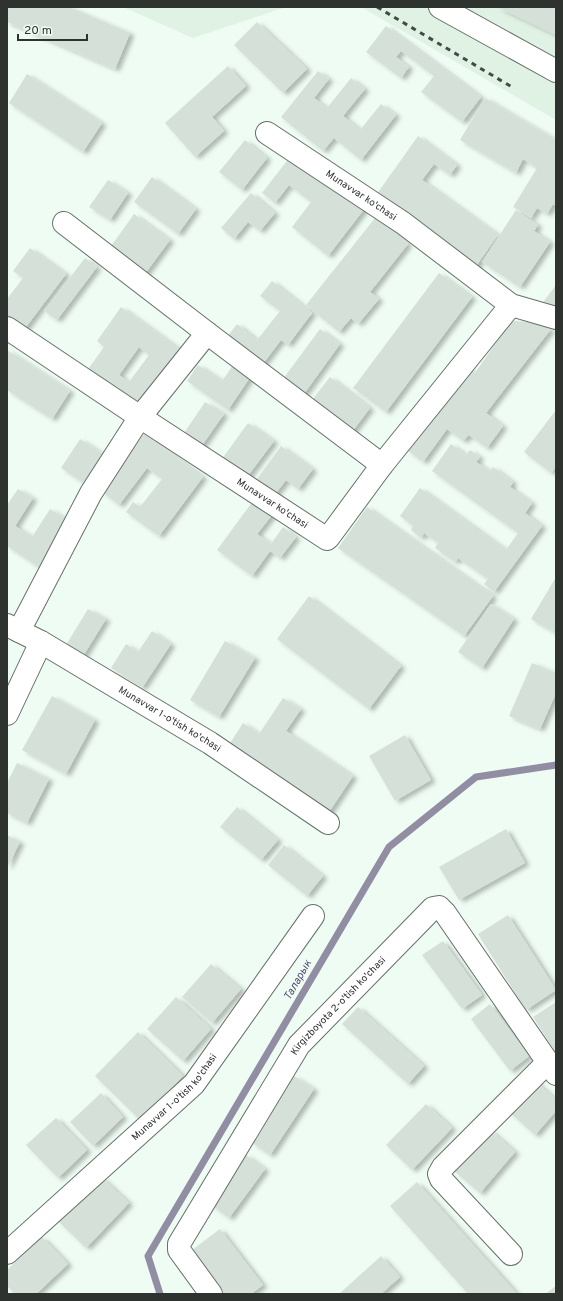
<svg xmlns="http://www.w3.org/2000/svg" width="563" height="1301" viewBox="0 0 563 1301" font-family="Overpass,sans-serif">
  <defs>
    <filter id="shadow"><feDropShadow dx="4.5" dy="2.5" stdDeviation="2" flood-color="#0004"/></filter>
  </defs>
  <rect width="100%" height="100%" fill="#effcf3"/>
  <g fill="#dff2e3">
    <polygon points="123,7 286,7 193,38"/>
    <polygon points="361,7 556,7 556,120"/>
  </g>
  <g fill="none" stroke-linecap="round" stroke-linejoin="round">
    <polyline stroke="#918ea3" stroke-width="7" points="160,1294 148,1256 389,847 476,777 556,765"/>
  </g>
  <g fill="#d5e1d8" fill-rule="evenodd" filter="url(#shadow)">
    <polygon points="7,7 69,7 130,33 115,69 7,22"/>
    <polygon points="497,7 556,7 556,35"/>
    <polygon points="257,22 307,69 283,93 234,45"/>
    <polygon points="386,26 481,97 462,122 421,92 434,76 401,51 396,57 409,67 401,78 366,52"/>
    <polygon points="228,66 246,86 212,117 224,131 195,157 165,123"/>
    <polygon points="318,71 329,79 314,98 327,108 351,78 365,89 343,116 360,130 381,104 396,115 361,160 334,138 323,151 281,117"/>
    <polygon points="27,74 102,123 83,152 9,103"/>
    <polygon points="485,98 556,140 556,206 553,204 547,214 537,208 531,218 513,207 537,168 523,159 516,173 460,140"/>
    <polygon points="418,136 457,165 450,175 434,164 422,180 498,235 474,269 374,198"/>
    <polygon points="245,140 267,158 242,190 219,172"/>
    <polygon points="293,153 365,208 328,256 292,227 311,202 289,185 275,203 262,193"/>
    <polygon points="152,177 196,209 178,234 134,202"/>
    <polygon points="108,180 128,193 110,220 89,207"/>
    <polygon points="251,193 275,213 260,231 248,222 234,239 221,228"/>
    <polygon points="516,210 538,225 534,231 550,242 520,287 482,262"/>
    <polygon points="134,214 170,240 144,275 109,249"/>
    <polygon points="375,218 408,244 370,292 379,299 358,324 351,318 339,332 306,305"/>
    <polygon points="30,248 66,274 23,331 7,320 7,299 23,278 13,271"/>
    <polygon points="85,258 97,267 57,320 44,311"/>
    <polygon points="439,273 472,297 386,412 353,388"/>
    <polygon points="272,281 312,313 288,345 281,340 259,369 224,341 237,324 257,340 280,311 260,296"/>
    <polygon points="556,285 556,308 541,305"/>
    <path d="M121 307 182 351 140 410 86 372 104 347 97 341ZM139 347 149 355 129 382 119 375Z"/>
    <polygon points="511,321 533,322 551,329 486,413 503,426 487,448 469,435 463,441 447,429 423,462 407,450 469,368 475,373"/>
    <polygon points="320,329 340,344 301,398 280,383"/>
    <polygon points="7,350 70,391 52,419 7,390"/>
    <polygon points="236,361 253,373 228,410 187,381 198,365 222,381"/>
    <polygon points="330,377 370,408 349,436 308,405"/>
    <polygon points="205,402 224,414 198,451 180,439"/>
    <polygon points="556,410 556,467 551,473 524,452"/>
    <polygon points="248,423 274,441 244,481 219,463"/>
    <polygon points="144,434 203,477 159,536 126,512 133,502 140,507 162,479 147,468 119,505 102,492"/>
    <polygon points="80,439 106,456 87,485 61,468"/>
    <polygon points="451,444 466,455 470,450 480,457 476,462 490,471 493,467 513,482 510,487 532,503 525,513 542,526 494,592 484,584 488,579 458,558 455,562 435,548 438,543 424,533 421,538 411,530 413,526 400,516 420,488 506,550 518,533 432,471"/>
    <polygon points="281,446 313,469 298,489 286,480 273,497 254,483"/>
    <polygon points="18,489 33,498 15,526 32,537 50,509 69,521 39,567 7,546 7,505"/>
    <polygon points="253,501 272,515 257,534 271,544 283,527 296,537 280,558 270,551 252,576 217,550"/>
    <polygon points="367,507 493,596 464,636 338,548"/>
    <polygon points="556,577 556,633 531,619"/>
    <polygon points="309,596 401,666 369,709 277,639"/>
    <polygon points="491,604 514,619 482,668 458,652"/>
    <polygon points="88,609 106,619 83,656 66,645"/>
    <polygon points="152,631 171,644 142,688 111,668 126,644 138,652"/>
    <polygon points="225,641 255,658 219,717 190,700"/>
    <polygon points="532,663 556,673 556,693 540,729 509,716"/>
    <polygon points="52,696 95,720 66,774 22,750"/>
    <polygon points="283,698 301,709 286,731 353,776 325,818 225,751 243,723 259,734"/>
    <polygon points="405,735 431,780 395,801 369,756"/>
    <polygon points="17,763 49,779 27,823 7,813 7,783"/>
    <polygon points="237,807 278,840 261,860 220,827"/>
    <polygon points="506,829 525,863 459,900 439,867"/>
    <polygon points="7,835 20,842 7,868"/>
    <polygon points="284,845 323,876 307,896 268,865"/>
    <polygon points="508,915 556,990 526,1010 478,934"/>
    <polygon points="443,941 482,995 462,1009 422,955"/>
    <polygon points="211,964 241,989 212,1023 182,997"/>
    <polygon points="176,997 211,1029 183,1061 147,1029"/>
    <polygon points="556,1002 556,1053 533,1017"/>
    <polygon points="490,1004 529,1056 510,1071 471,1019"/>
    <polygon points="358,1007 424,1066 408,1084 342,1024"/>
    <polygon points="138,1032 183,1076 140,1120 95,1076"/>
    <polygon points="294,1076 314,1089 270,1155 251,1142"/>
    <polygon points="535,1081 556,1100 556,1111 535,1135 508,1111"/>
    <polygon points="101,1093 123,1117 93,1146 70,1122"/>
    <polygon points="426,1104 452,1128 412,1170 386,1145"/>
    <polygon points="56,1118 87,1150 58,1178 26,1145"/>
    <polygon points="490,1130 515,1152 480,1193 454,1171"/>
    <polygon points="246,1155 265,1169 229,1218 210,1204"/>
    <polygon points="101,1177 129,1203 86,1248 58,1221"/>
    <polygon points="417,1182 517,1294 468,1294 390,1206"/>
    <polygon points="220,1229 263,1285 251,1294 220,1294 188,1253"/>
    <polygon points="42,1237 68,1264 36,1294 15,1294 7,1286 7,1270"/>
    <polygon points="381,1256 400,1277 381,1294 339,1294"/>
    <polygon points="556,1286 556,1294 545,1294"/>
  </g>
  <g fill="none" stroke-linecap="round" stroke-linejoin="round">
    <defs>
      <g id="minor">
        <polyline points="440,7 556,71"/>
        <path id="s1" d="M267 133 403 223 511 305 556 318"/>
        <polyline points="64,223 207,333 382,465"/>
        <path id="s2" d="M7 328 140 417 327 539 329 537 382 465 511 305"/>
        <path id="s3" d="M7 625 41 642 210 743 328 823"/>
        <polyline points="19,631 91,493 140,417 207,333"/>
        <polyline points="7,714 41,642"/>
        <path id="s4" d="M7 1253 194 1084 313 916"/>
        <polyline points="511,1254 441,1179 439,1174 443,1167 548,1062"/>
        <path id="s5" d="M211 1294 179 1250V1244L299 1045 433 908 439 907 445 913 556 1074"/>
      </g>
    </defs>
    <use href="#minor" stroke="#657068" stroke-width="24"/>
    <use href="#minor" stroke="#fff" stroke-width="22"/>
    <polyline stroke="#444a45" stroke-width="3" stroke-dasharray="5 5" stroke-linecap="butt" points="377,7 512,87"/>
  </g>
  <g text-anchor="middle" dominant-baseline="central" stroke-width="3" stroke-linejoin="round" paint-order="stroke">
    <g font-size="10" fill="#2e332f" stroke="#effcf3">
      <text stroke="none"><textPath href="#s1" startOffset="113">Munavvar ko'chasi</textPath></text>
      <text stroke="none"><textPath href="#s2" startOffset="318">Munavvar ko'chasi</textPath></text>
      <text stroke="none"><textPath href="#s3" startOffset="188">Munavvar 1-o'tish ko'chasi</textPath></text>
      <text stroke="none"><textPath href="#s5" startOffset="348">Kirgizboyota 2-o'tish ko'chasi</textPath></text>
      <text stroke="none"><textPath href="#s4" startOffset="229">Munavvar 1-o'tish ko'chasi</textPath></text>
    </g>
    <g font-size="11" font-style="italic" fill="#534977" stroke="#effcf3">
      <text transform="translate(298 980) rotate(-60)">Таларык</text>
    </g>
  </g>
  <rect width="563" height="1301" fill="none" stroke="#2e332f" stroke-width="16"/>
  <path d="M18 34v6h69v-6" fill="none" stroke="#2e332f" stroke-width="2"/>
  <text x="24" y="34" font-size="12" fill="#2e332f" stroke="#effcf3" stroke-width="3" paint-order="stroke">20 m</text>
</svg>
